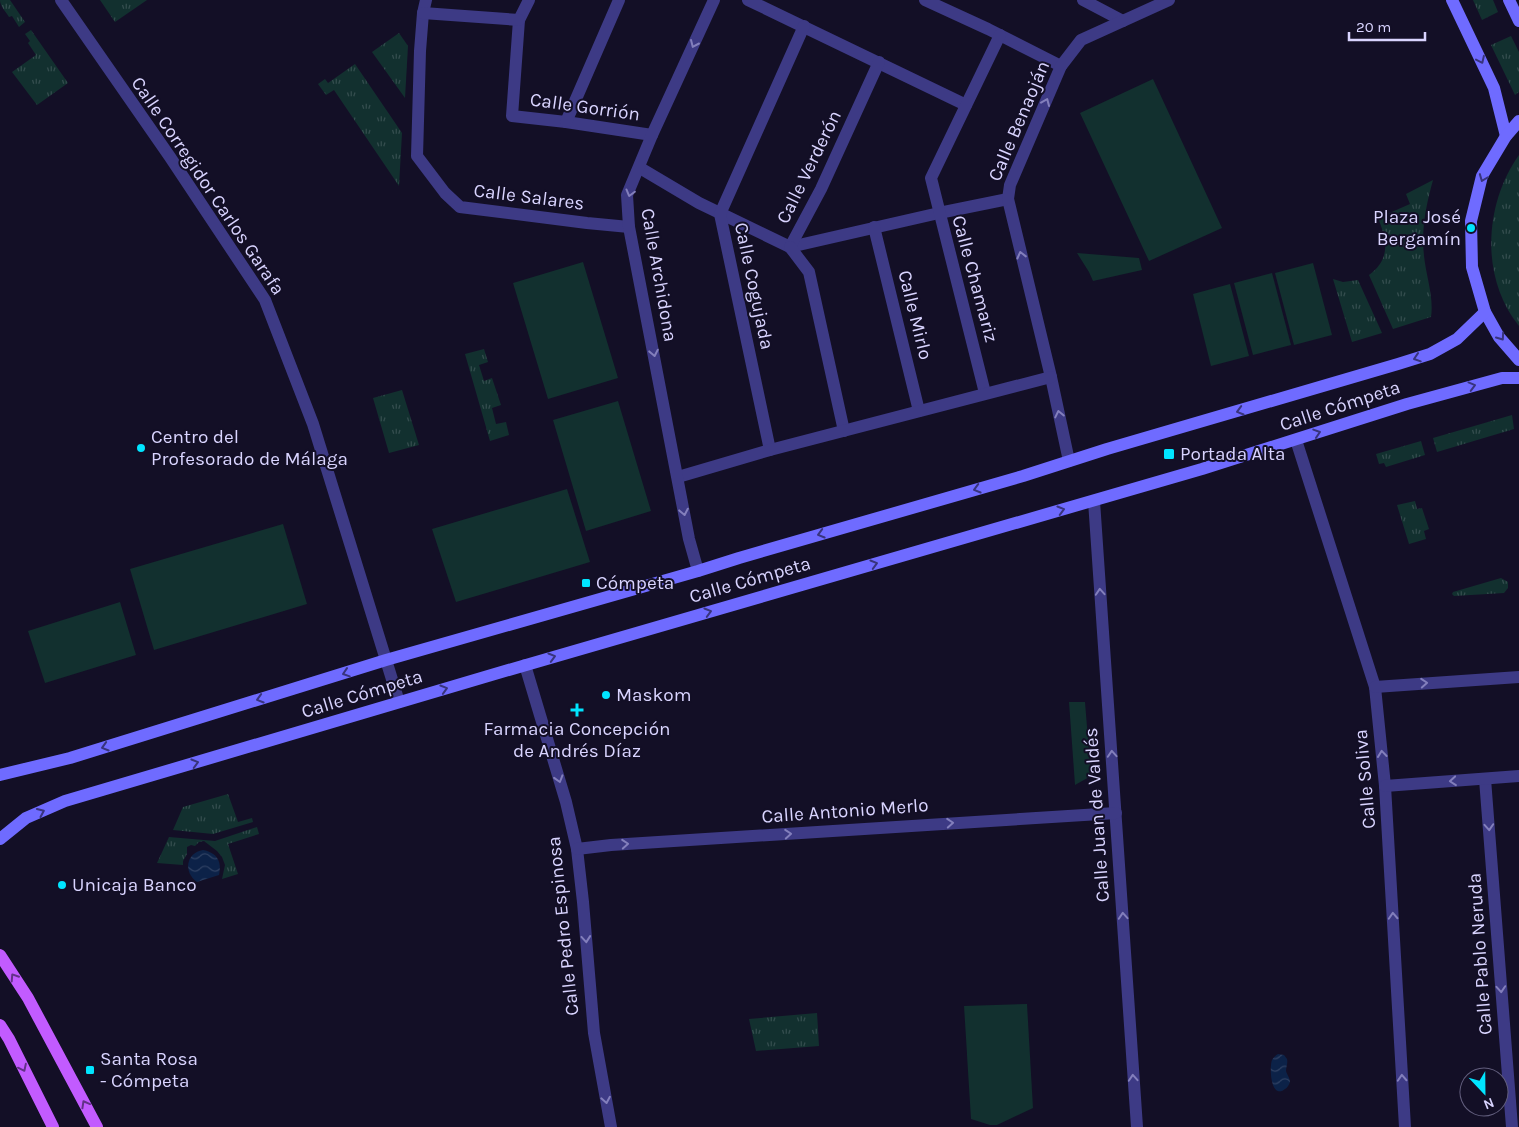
<svg xmlns="http://www.w3.org/2000/svg" width="1519" height="1127" viewBox="0 0 1519 1127" font-family="Karla,sans-serif">
  <defs>
    <pattern id="grass-tufts" width="24" height="20" patternUnits="userSpaceOnUse" patternTransform="scale(1.25)"><rect width="24" height="20" fill="#12302f"/><path d="M3 7l-1-3M5 7V3M7 7l1-3M15 17l-1-3M17 17v-4M19 17l1-3" fill="none" stroke="#344d4e"/></pattern>
    <pattern id="water-waves" width="16" height="10" patternUnits="userSpaceOnUse" patternTransform="scale(1.25)"><rect width="16" height="10" fill="#0c2248"/><path d="M0 5q4-4 8 0t8 0" fill="none" stroke="#2f4163"/></pattern>
  </defs>
  <rect width="100%" height="100%" fill="#130f26"/>
  <g fill="url(#grass-tufts)">
    <path d="M0 0H10L25 22 19 27 12 16 9 17C6 12 0 6 0 0Z"/>
    <polygon points="100,0 147,0 115,22"/>
    <polygon points="1473,0 1493,0 1498,12 1482,20"/>
    <polygon points="31,30 68,83 37,105 12,72 36,55 28,43 30,41 25,34"/>
    <polygon points="399,33 408,46 405,98 372,52"/>
    <polygon points="1511,36 1519,52 1519,92 1515,95 1491,45"/>
    <polygon points="355,64 402,133 399,186 334,90 326,95 318,84 325,79 328,83"/>
    <path d="M1519 155V326C1480 278 1484 204 1519 155Z"/>
    <path d="M1433 180C1426 205 1421 230 1424 256 1426 276 1434 297 1431 317L1393 329 1369 275C1391 259 1387 240 1378 218L1410 204 1406 194Z"/>
    <polygon points="1333,279 1343,282 1358,280 1382,333 1352,342"/>
    <polygon points="484,349 488,362 479,365 484,381 492,378 501,405 492,408 496,424 506,422 509,435 490,441 465,354"/>
    <polygon points="402,390 419,445 389,453 373,398"/>
    <polygon points="1512,415 1514,429 1437,452 1433,438"/>
    <polygon points="1421,441 1425,455 1386,467 1384,463 1379,464 1376,454"/>
    <polygon points="1415,501 1417,509 1422,508 1429,529 1424,531 1426,539 1409,544 1397,505"/>
    <polygon points="1501,578 1508,582 1508,588 1504,593 1454,596 1452,594 1453,592"/>
    <polygon points="228,794 238,822 252,818 253,822 213,834 173,830 183,807"/>
    <polygon points="257,827 259,834 228,844 238,874 222,879 225,865 222,857 217,851 204,841 199,842 195,846 191,845 187,847 187,854 183,861 183,865 157,863 169,837 215,841"/>
    <polygon points="817,1013 819,1046 756,1051 749,1019"/>
  </g>
  <g fill="#12302f">
    <polygon points="1153,79 1222,228 1149,261 1080,113"/>
    <polygon points="1077,253 1139,258 1142,270 1093,281 1089,272"/>
    <polygon points="583,262 618,378 548,399 513,283"/>
    <polygon points="1313,263 1332,335 1294,345 1275,273"/>
    <polygon points="1272,273 1291,345 1253,355 1234,283"/>
    <polygon points="1230,284 1249,356 1211,366 1193,294"/>
    <polygon points="618,401 651,511 586,531 553,420"/>
    <polygon points="567,489 590,562 456,602 432,529"/>
    <polygon points="283,524 307,604 154,650 130,569"/>
    <polygon points="120,602 136,655 45,683 28,631"/>
    <polygon points="1069,702 1085,702 1091,776 1075,785"/>
    <polygon points="1027,1004 1033,1108 997,1125 990,1125 971,1119 964,1006"/>
  </g>
  <g fill="url(#water-waves)">
    <path d="M203 850C217 853 222 861 219 875L197 882C183 872 186 853 203 850Z"/>
    <path d="M1278 1054 1284 1055 1287 1059C1288 1063 1286 1067 1286 1071 1287 1075 1290 1078 1290 1082 1289 1085 1287 1088 1285 1089 1271 1100 1269 1068 1272 1060 1274 1057 1275 1056 1278 1054Z"/>
  </g>
  <g fill="none" stroke-linecap="round" stroke-linejoin="round">
    <g stroke="#3d3a85" stroke-width="12">
      <polyline points="61,0 170,157 265,300 313,424 399,702"/>
      <polyline points="426,0 423,13 420,51 417,156 445,193 460,207 587,223 629,227"/>
      <polyline points="529,0 519,20 512,116 566,122 652,135"/>
      <polyline points="748,0 966,105"/>
      <polyline points="925,0 988,29 1061,66"/>
      <polyline points="1083,0 1123,21"/>
      <polyline points="423,13 519,20"/>
      <polyline points="566,122 619,0"/>
      <polyline points="640,168 699,203 790,247 939,213 1008,199"/>
      <polyline points="874,227 919,411"/>
      <polyline points="790,247 821,189 879,62"/>
      <polyline points="790,247 809,272 844,431"/>
      <polyline points="985,393 931,178 1000,35"/>
      <polyline points="1296,440 1375,687 1385,786 1405,1127"/>
      <polyline points="770,450 720,214 804,26"/>
      <polyline points="1069,461 1051,377 1008,199 1010,185 1061,66 1081,40 1169,0"/>
      <polyline points="678,477 770,450 1051,377"/>
      <polyline points="1094,501 1137,1127"/>
      <polyline points="698,571 689,539 629,227 627,195 652,135 714,0"/>
      <polyline points="525,665 566,802 577,849 583,902 594,1033 611,1127"/>
      <polyline points="1375,687 1519,677"/>
      <polyline points="1485,779 1512,1127"/>
      <polyline points="1385,786 1519,776"/>
      <polyline points="577,849 611,845 1116,813"/>
    </g>
    <g stroke="#6f6bff" stroke-width="12">
      <polyline points="1452,0 1494,88 1506,136"/>
      <polyline points="1509,0 1519,21"/>
      <polyline points="1519,121 1506,136 1482,176 1471,221 1472,267 1485,312 1499,337 1519,360"/>
      <polyline points="0,775 70,758 386,660 698,571 739,558 1023,476 1107,449 1398,364 1430,354 1457,339 1485,312"/>
      <polyline points="0,839 26,818 65,801 488,676 1202,469 1407,404 1502,378 1519,378"/>
    </g>
    <g stroke="#c25bff" stroke-width="12">
      <polyline points="0,955 28,998 97,1127"/>
      <polyline points="0,1025 9,1039 53,1127"/>
    </g>
  </g>
  <defs><path id="oneway-chevron" d="M-2-3.5L2.5 0L-2 3.5" fill="none" stroke-width="1.6" stroke-linecap="round" stroke-linejoin="round" transform="scale(1.25)"/></defs>
  <g stroke="#837fbc">
    <use href="#oneway-chevron" transform="translate(694 44) rotate(114)"/>
    <use href="#oneway-chevron" transform="translate(1046 102) rotate(-67)"/>
    <use href="#oneway-chevron" transform="translate(630 193) rotate(105)"/>
    <use href="#oneway-chevron" transform="translate(1021 255) rotate(-104)"/>
    <use href="#oneway-chevron" transform="translate(654 353) rotate(79)"/>
    <use href="#oneway-chevron" transform="translate(1059 414) rotate(-102)"/>
    <use href="#oneway-chevron" transform="translate(684 512) rotate(79)"/>
    <use href="#oneway-chevron" transform="translate(1100 592) rotate(-94)"/>
    <use href="#oneway-chevron" transform="translate(1424 683) rotate(-4)"/>
    <use href="#oneway-chevron" transform="translate(1112 754) rotate(-94)"/>
    <use href="#oneway-chevron" transform="translate(1382 754) rotate(-96)"/>
    <use href="#oneway-chevron" transform="translate(559 779) rotate(73)"/>
    <use href="#oneway-chevron" transform="translate(1453 781) rotate(175)"/>
    <use href="#oneway-chevron" transform="translate(950 823) rotate(-4)"/>
    <use href="#oneway-chevron" transform="translate(1489 827) rotate(86)"/>
    <use href="#oneway-chevron" transform="translate(788 834) rotate(-4)"/>
    <use href="#oneway-chevron" transform="translate(625 844) rotate(-4)"/>
    <use href="#oneway-chevron" transform="translate(1123 916) rotate(-94)"/>
    <use href="#oneway-chevron" transform="translate(1393 916) rotate(-93)"/>
    <use href="#oneway-chevron" transform="translate(586 939) rotate(85)"/>
    <use href="#oneway-chevron" transform="translate(1501 989) rotate(86)"/>
    <use href="#oneway-chevron" transform="translate(1133 1078) rotate(-94)"/>
    <use href="#oneway-chevron" transform="translate(1402 1078) rotate(-93)"/>
    <use href="#oneway-chevron" transform="translate(606 1100) rotate(80)"/>
  </g>
  <g stroke="#38347d">
    <use href="#oneway-chevron" transform="translate(1481 60) rotate(65)"/>
    <use href="#oneway-chevron" transform="translate(1483 178) rotate(111)"/>
    <use href="#oneway-chevron" transform="translate(1501 337) rotate(55)"/>
    <use href="#oneway-chevron" transform="translate(1417 358) rotate(162)"/>
    <use href="#oneway-chevron" transform="translate(1472 386) rotate(-15)"/>
    <use href="#oneway-chevron" transform="translate(1240 411) rotate(164)"/>
    <use href="#oneway-chevron" transform="translate(1317 433) rotate(-18)"/>
    <use href="#oneway-chevron" transform="translate(977 489) rotate(164)"/>
    <use href="#oneway-chevron" transform="translate(1061 510) rotate(-16)"/>
    <use href="#oneway-chevron" transform="translate(821 534) rotate(164)"/>
    <use href="#oneway-chevron" transform="translate(874 564) rotate(-16)"/>
    <use href="#oneway-chevron" transform="translate(708 612) rotate(-16)"/>
    <use href="#oneway-chevron" transform="translate(552 657) rotate(-16)"/>
    <use href="#oneway-chevron" transform="translate(346 673) rotate(162)"/>
    <use href="#oneway-chevron" transform="translate(444 689) rotate(-17)"/>
    <use href="#oneway-chevron" transform="translate(260 699) rotate(163)"/>
    <use href="#oneway-chevron" transform="translate(105 747) rotate(163)"/>
    <use href="#oneway-chevron" transform="translate(195 763) rotate(-16)"/>
    <use href="#oneway-chevron" transform="translate(41 812) rotate(-24)"/>
  </g>
  <g stroke="#623188">
    <use href="#oneway-chevron" transform="translate(14 977) rotate(-123)"/>
    <use href="#oneway-chevron" transform="translate(23 1068) rotate(64)"/>
    <use href="#oneway-chevron" transform="translate(85 1104) rotate(-119)"/>
  </g>
  <g fill="#00e5ff" stroke="#130f26" stroke-width="2">
    <circle cx="1471" cy="228" r="5"/>
    <circle cx="141" cy="448" r="5"/>
    <rect x="1163" y="448" width="12" height="12" rx="2.5"/>
    <rect x="581" y="578" width="10" height="10" rx="2.5"/>
    <circle cx="606" cy="695" r="5"/>
    <path d="M574.5 702.5h5v5h5v5h-5v5h-5v-5h-5v-5h5z"/>
    <circle cx="62" cy="885" r="5"/>
    <rect x="85" y="1065" width="10" height="10" rx="2.5"/>
  </g>
  <g text-anchor="middle" dominant-baseline="central" stroke-width="4" stroke-linejoin="round" paint-order="stroke">
    <g font-size="19" fill="#d9d4ff" stroke="#130f26">
      <text transform="translate(585 107) rotate(8)">Calle Gorrión</text>
      <text transform="translate(1019 121) rotate(-67)">Calle Benaoján</text>
      <text transform="translate(809 167) rotate(-64)">Calle Verderón</text>
      <text transform="translate(208 186) rotate(56)">Calle Corregidor Carlos Garafa</text>
      <text transform="translate(529 197) rotate(7)">Calle Salares</text>
      <text transform="translate(659 275) rotate(80)">Calle Archidona</text>
      <text transform="translate(975 279) rotate(75)">Calle Chamariz</text>
      <text transform="translate(754 286) rotate(78)">Calle Cogujada</text>
      <text transform="translate(915 315) rotate(76)">Calle Mirlo</text>
      <text transform="translate(1340 406) rotate(-18)">Calle Cómpeta</text>
      <text transform="translate(750 580) rotate(-16)">Calle Cómpeta</text>
      <text transform="translate(362 694) rotate(-17)">Calle Cómpeta</text>
      <text transform="translate(1365 779) rotate(-95)">Calle Soliva</text>
      <text transform="translate(845 811) rotate(-4)">Calle Antonio Merlo</text>
      <text transform="translate(1097 815) rotate(-94)">Calle Juan de Valdés</text>
      <text transform="translate(563 926) rotate(-96)">Calle Pedro Espinosa</text>
      <text transform="translate(1480 954) rotate(-94)">Calle Pablo Neruda</text>
    </g>
    <g font-size="19" fill="#d9d4ff" stroke="#130f26" text-anchor="start">
      <text x="1461" y="217" text-anchor="end">Plaza José<tspan x="1461" dy="22">Bergamín</tspan></text>
      <text x="151" y="437">Centro del<tspan x="151" dy="22">Profesorado de Málaga</tspan></text>
      <text x="1180" y="454">Portada Alta</text>
      <text x="596" y="583">Cómpeta</text>
      <text x="616" y="695">Maskom</text>
      <text x="577" y="729" text-anchor="middle">Farmacia Concepción<tspan x="577" dy="22">de Andrés Díaz</tspan></text>
      <text x="72" y="885">Unicaja Banco</text>
      <text x="100" y="1059">Santa Rosa<tspan x="100" dy="22">- Cómpeta</tspan></text>
    </g>
  </g>
  <g transform="translate(1484 1092) rotate(158)"><circle r="24" fill="#130f26" stroke="#625e7d"/>
  <path d="M0-4L9 19L0 12L-9 19Z" fill="#00e5ff"/>
  <text y="-8" font-size="14" font-weight="bold" text-anchor="middle" fill="#d9d4ff">N</text>
  </g>
  <path d="M1349 32v8h76v-8" fill="none" stroke="#d9d4ff" stroke-width="2.5"/>
  <text x="1356" y="32" font-size="15" fill="#d9d4ff" stroke="#130f26" stroke-width="4" paint-order="stroke">20 m</text>
</svg>
